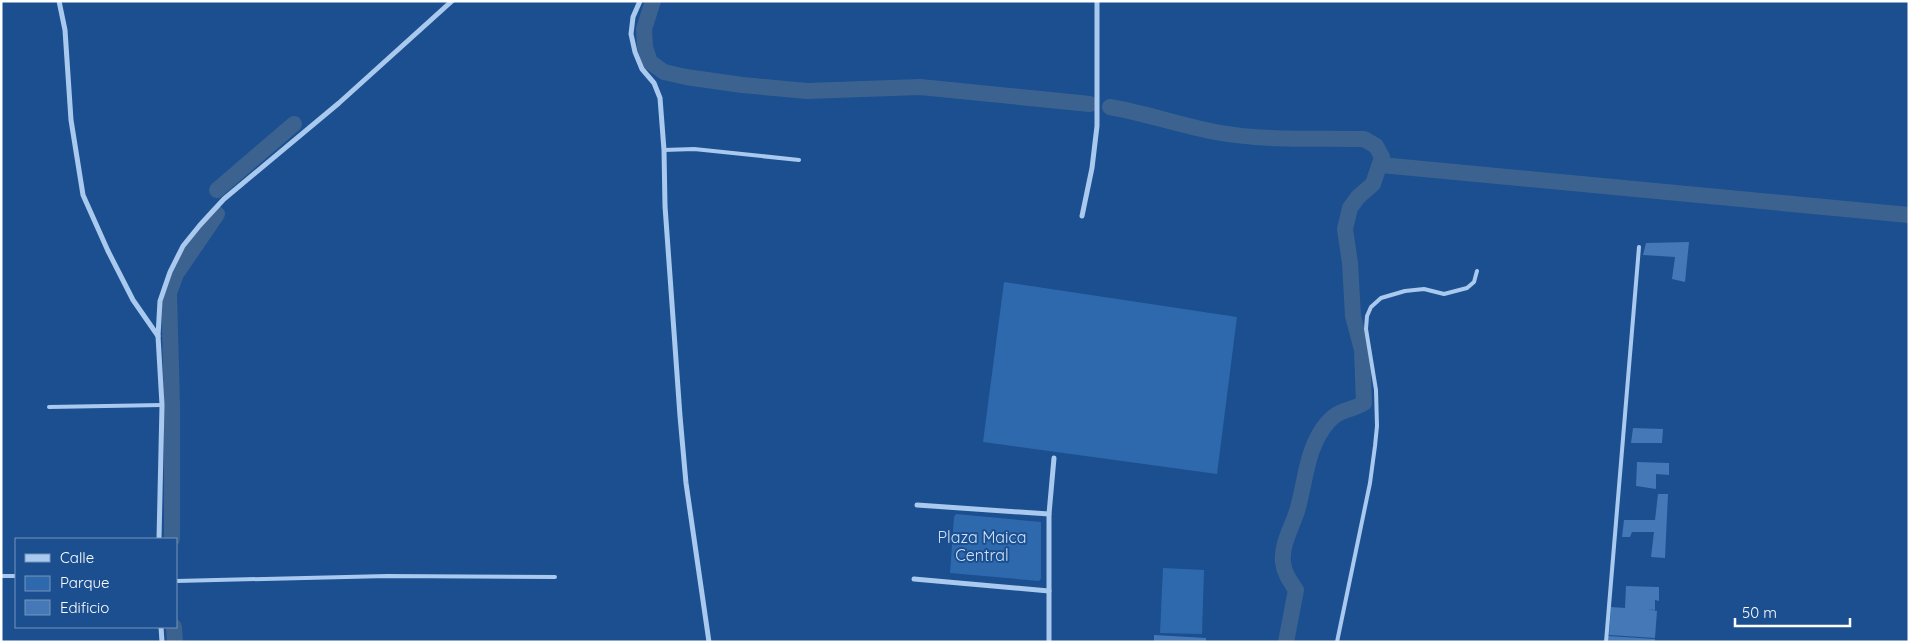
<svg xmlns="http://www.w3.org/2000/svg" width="1910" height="643" viewBox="0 0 1910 643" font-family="Quicksand,sans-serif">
  <rect width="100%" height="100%" fill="#1b4f8f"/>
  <g fill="#2e69ad">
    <polygon points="1004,282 1237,317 1217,474 983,442"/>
    <polygon points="956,514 1041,522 1041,579 1039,581 950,573 954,517"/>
    <polygon points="1163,568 1204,570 1202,634 1160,633"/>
  </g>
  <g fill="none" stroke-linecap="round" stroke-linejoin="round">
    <g stroke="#3c6290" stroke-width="16">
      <polyline points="653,1 644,29 645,47 650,62 664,72 686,77 742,85 807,91 920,87 1090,104"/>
      <path d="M1110 107C1145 113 1179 125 1215 132 1264 141 1314 138 1364 139L1376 146 1382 157 1373 184 1358 197 1350 208 1345 229 1350 263 1353 316 1362 350 1364 403C1351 411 1339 409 1328 422 1306 447 1306 481 1297 511 1292 527 1281 545 1283 562 1284 573 1290 581 1296 590L1286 642"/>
      <polyline points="1381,165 1909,215"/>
      <polyline points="217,190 294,124"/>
      <polyline points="172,539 172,405 169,293 176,274 217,214"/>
      <polyline points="174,627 175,642"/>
    </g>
  </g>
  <g fill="#4478b7">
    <polygon points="1689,242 1685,282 1672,279 1675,257 1643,255 1646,243"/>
    <polygon points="1633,428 1663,429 1662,443 1631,443"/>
    <polygon points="1637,462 1669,463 1669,475 1656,474 1656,489 1636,486"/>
    <polygon points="1658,494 1668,494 1665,558 1651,557 1654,532 1632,532 1630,537 1622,537 1624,520 1655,520"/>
    <polygon points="1626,586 1659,587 1659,601 1655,600 1655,610 1648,609 1657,611 1655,638 1609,635 1611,607 1625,608"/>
    <polygon points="1154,635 1206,638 1206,642 1154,642"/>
    <polygon points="1608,636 1655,639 1655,642 1607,642"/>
  </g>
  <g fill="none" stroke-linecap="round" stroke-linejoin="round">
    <g stroke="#a9c9ee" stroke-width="4">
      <polyline points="664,150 694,149 799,160"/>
      <polyline points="49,407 162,405"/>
      <polyline points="1,576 16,576"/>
      <polyline points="176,581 387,576 555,577"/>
      <polyline points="1337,642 1370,483 1375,446 1377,426 1376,390 1366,329 1367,316 1371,307 1381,298 1405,291 1424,289 1444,294 1467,288 1474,282 1477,271"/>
      <polyline points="1606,642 1639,247"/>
    </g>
    <g stroke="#a9c9ee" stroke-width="5">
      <polyline points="59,1 65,30 71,120 83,195 108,251 133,300 158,336"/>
      <polyline points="640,1 633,17 631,34 635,52 642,69 654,83 660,98 664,150 665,206 680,416 686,483 709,642"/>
      <polyline points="1082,216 1092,168 1097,126 1097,1"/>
      <polyline points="917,505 1049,514"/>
      <polyline points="159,539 162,405 158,336 160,301 170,272 183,246 200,225 224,199 339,103 452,1"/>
      <polyline points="914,579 1049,591"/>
      <polyline points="161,627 162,642"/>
      <polyline points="1049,642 1049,514 1054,458"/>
    </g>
  </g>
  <g text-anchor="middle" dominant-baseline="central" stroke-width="4" stroke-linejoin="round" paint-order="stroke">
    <g font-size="16" fill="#cfe3fa" stroke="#1b4f8f">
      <text x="982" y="537">Plaza Maica<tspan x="982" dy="18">Central</tspan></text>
    </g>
  </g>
  <rect width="1910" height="643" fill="none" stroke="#ffffff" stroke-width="5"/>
  <rect x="15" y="538" width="162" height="90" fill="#1b4f8f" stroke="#7695bc"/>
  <rect x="25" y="554" width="25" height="8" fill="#a9c9ee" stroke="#7695bc"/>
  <text x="60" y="563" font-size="15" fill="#ffffff">Calle</text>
  <rect x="25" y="576" width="25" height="15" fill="#2e69ad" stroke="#7695bc"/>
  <text x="60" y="588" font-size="15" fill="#ffffff">Parque</text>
  <rect x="25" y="600" width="25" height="15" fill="#4478b7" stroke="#7695bc"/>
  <text x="60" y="613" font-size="15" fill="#ffffff">Edificio</text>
  <path d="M1735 618v8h115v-8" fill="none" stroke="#ffffff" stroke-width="2.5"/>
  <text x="1742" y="618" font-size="15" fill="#ffffff" stroke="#1b4f8f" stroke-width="4" paint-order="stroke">50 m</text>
</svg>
